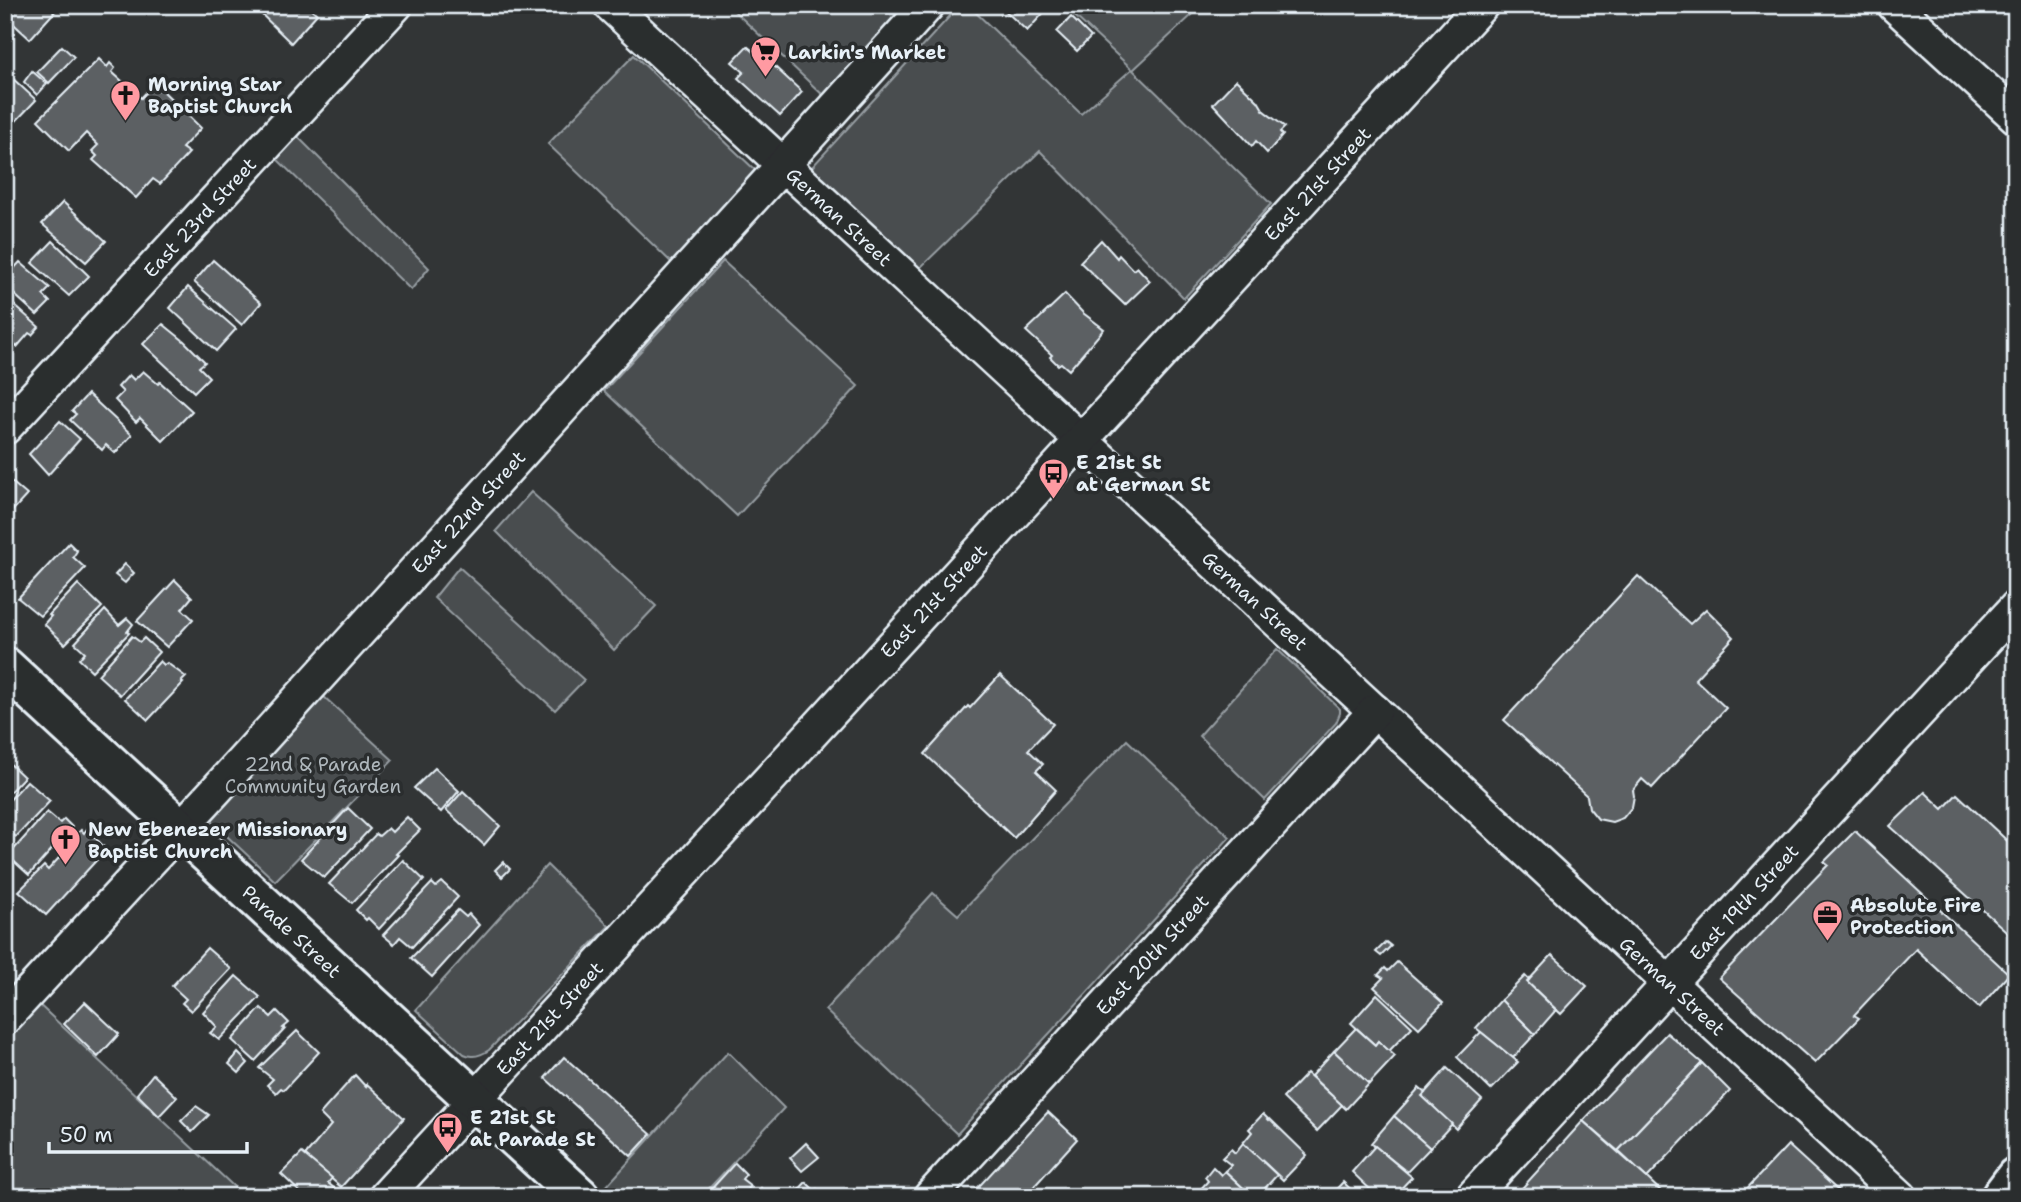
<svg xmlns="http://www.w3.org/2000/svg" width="2021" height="1202" viewBox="0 0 2021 1202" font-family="'Shantell Sans',sans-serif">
  <rect width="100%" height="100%" fill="#323536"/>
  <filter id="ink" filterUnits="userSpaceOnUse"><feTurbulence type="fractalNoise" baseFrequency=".0143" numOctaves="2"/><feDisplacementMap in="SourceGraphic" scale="14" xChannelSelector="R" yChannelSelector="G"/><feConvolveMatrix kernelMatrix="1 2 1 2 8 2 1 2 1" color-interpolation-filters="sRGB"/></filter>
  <g filter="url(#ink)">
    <g fill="#494d4f" stroke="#989fa4" stroke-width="2">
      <polygon points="728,5 912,5 826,98"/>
      <polygon points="960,5 968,5 1081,114 1132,69 1063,5 1183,5 1192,15 1133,70 1271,204 1184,298 1040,151 919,269 813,173 812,167"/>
      <polygon points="634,55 755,170 755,175 672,263 548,144"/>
      <polygon points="297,136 429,268 411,290 276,158"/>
      <polygon points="723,261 858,386 737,516 604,391"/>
      <polygon points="531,492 656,606 614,650 496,531"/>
      <polygon points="459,567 584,680 555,710 434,598"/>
      <polygon points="1277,649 1340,709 1340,713 1336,723 1265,800 1199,736"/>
      <polygon points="323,696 393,760 275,881 213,823 213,815"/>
      <polygon points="1127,740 1230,837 957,1134 825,1010 933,893 958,915"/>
      <path d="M547 865 609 926 489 1050C482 1055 473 1058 464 1054L416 1010Z"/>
      <polygon points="34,1000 245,1197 5,1197 5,1032"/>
      <polygon points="728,1052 784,1108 701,1197 615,1197 605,1188"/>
    </g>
    <g fill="#5c6063" stroke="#e8f1f8" stroke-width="2">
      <polygon points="5,5 53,5 57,9 30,39 5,16"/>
      <polygon points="252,5 307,5 317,14 291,43"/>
      <polygon points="683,5 697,5 691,12"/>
      <polygon points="999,5 1046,5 1048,8 1027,31"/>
      <polygon points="1071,17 1091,37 1077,51 1057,32"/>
      <polygon points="62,46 74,57 49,83 37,72"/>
      <polygon points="747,46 759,56 761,54 802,92 780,116 738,78 744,72 732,62"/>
      <polygon points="99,59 107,67 110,63 115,68 112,72 141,98 153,85 158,90 160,88 201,128 182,148 189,153 160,184 153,179 136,198 93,160 97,156 92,151 98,145 86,133 69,151 38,120"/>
      <polygon points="32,71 47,84 37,95 24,82"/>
      <polygon points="10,76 36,100 16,121 5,111 5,82"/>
      <polygon points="1236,80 1258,101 1264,111 1285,127 1280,132 1283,135 1267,153 1256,141 1252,146 1213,104"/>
      <polygon points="63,202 106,241 86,262 42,224"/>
      <polygon points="1101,240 1117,258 1119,255 1133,270 1137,267 1150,281 1125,305 1080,262"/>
      <polygon points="53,241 89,276 69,296 32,263"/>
      <polygon points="213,260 261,303 242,325 194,282"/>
      <polygon points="20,262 50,288 43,295 50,302 37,315 5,286 5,269 10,273"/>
      <polygon points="188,287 236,329 216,351 170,308"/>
      <polygon points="1065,294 1083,313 1104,329 1069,370 1061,363 1058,365 1050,357 1052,355 1026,331"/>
      <polygon points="5,297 39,327 32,335 29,333 17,347 5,336"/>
      <polygon points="163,324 184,341 205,362 199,367 209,377 194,392 143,344"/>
      <polygon points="5,346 13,354 5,362"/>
      <polygon points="143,371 158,384 160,382 192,411 163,441 140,418 136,422 115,400 123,392 118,387 129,375 134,380"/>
      <polygon points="88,394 132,435 115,453 106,445 102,450 70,420 76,414 72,411"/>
      <polygon points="60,421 80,439 48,475 29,454"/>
      <polygon points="6,477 27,495 5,519 5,478"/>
      <polygon points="69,543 77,551 73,557 85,568 40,616 18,598"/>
      <polygon points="125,564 134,573 125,583 115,575"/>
      <polygon points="1638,576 1690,624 1706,609 1734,637 1695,679 1726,708 1652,788 1642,779 1633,790 1634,796 1632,807 1623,818 1612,822 1598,819 1589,808 1587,796 1504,720"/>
      <polygon points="175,580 192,597 182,609 193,619 167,647 137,621"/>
      <polygon points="78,584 102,607 65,644 44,624 51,616 49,615"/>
      <polygon points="105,610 119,625 127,618 133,624 127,632 129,633 92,671 79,659 85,652 75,643"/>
      <polygon points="132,636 140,642 144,638 159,652 120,695 98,675"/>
      <polygon points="160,661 164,665 167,663 186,677 181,682 183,683 148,720 125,699"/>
      <polygon points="1000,675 1053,724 1028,750 1043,764 1036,771 1056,790 1014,838 925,754 968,706 970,708"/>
      <polygon points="5,759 24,777 5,797"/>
      <polygon points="435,768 459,791 441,812 414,788"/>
      <polygon points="27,781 50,801 16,837 5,828 5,805"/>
      <polygon points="463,791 500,826 484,845 446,810"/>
      <polygon points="1925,792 1943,809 1957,794 2016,849 2016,940 1890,826"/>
      <polygon points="348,808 370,829 324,878 301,859"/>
      <polygon points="47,812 60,823 64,819 72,827 29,875 8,856"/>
      <polygon points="407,817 420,830 396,854 398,855 352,903 329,884 376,834 379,836 388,828 392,832"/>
      <polygon points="87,829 105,848 102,851 104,852 46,915 19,891 44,866 48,870 78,837 76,835 81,830 84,833"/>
      <polygon points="1855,831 2009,974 1979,1008 1916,949 1854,1015 1859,1018 1815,1063 1719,978 1828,865 1824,862"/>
      <polygon points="403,860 424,880 379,929 368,918 366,920 356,910"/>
      <polygon points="503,862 510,869 502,877 495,870"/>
      <polygon points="442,882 458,897 412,947 400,937 394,944 383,935 432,883 436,887"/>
      <polygon points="458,910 466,917 469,914 479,925 432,977 411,958"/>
      <polygon points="1386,942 1391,946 1381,956 1376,952"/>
      <polygon points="207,948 231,969 191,1011 182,1003 186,999 172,986"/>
      <polygon points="1552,955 1587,986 1561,1014 1527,982"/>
      <polygon points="1397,962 1443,1003 1419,1028 1374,987 1383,978 1378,975 1385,968 1388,971"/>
      <polygon points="236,976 260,997 219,1040 210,1033 217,1027 203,1012"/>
      <polygon points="1525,976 1529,980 1527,982 1556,1010 1535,1034 1501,1000"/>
      <polygon points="1377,994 1412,1027 1389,1051 1378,1041 1375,1045 1351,1023"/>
      <polygon points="1501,1000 1535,1034 1513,1058 1476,1028"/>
      <polygon points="85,1002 119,1034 98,1057 64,1024"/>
      <polygon points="261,1008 271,1017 277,1011 289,1023 283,1028 285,1029 255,1061 232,1040"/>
      <polygon points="1356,1028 1375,1045 1378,1041 1395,1056 1369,1084 1334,1051"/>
      <polygon points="297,1031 319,1052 284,1090 281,1088 276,1093 267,1085 273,1079 259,1068"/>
      <polygon points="1481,1032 1518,1062 1491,1090 1457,1057"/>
      <polygon points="1667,1033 1702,1063 1618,1151 1583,1121"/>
      <polygon points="1334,1051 1369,1084 1346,1109 1311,1076"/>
      <polygon points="238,1053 248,1063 239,1073 229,1064"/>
      <polygon points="564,1057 651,1134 631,1156 545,1078"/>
      <polygon points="1702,1063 1730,1091 1647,1178 1618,1151"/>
      <polygon points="1447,1068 1482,1100 1456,1129 1422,1096"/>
      <polygon points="1307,1073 1342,1105 1317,1131 1283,1098"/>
      <polygon points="153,1074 177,1097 159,1116 137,1094"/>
      <polygon points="355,1075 366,1087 367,1084 404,1118 341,1187 305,1156 331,1125 320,1114"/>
      <polygon points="1419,1088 1425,1093 1422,1096 1452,1124 1430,1148 1394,1116"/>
      <polygon points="196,1106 209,1115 192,1132 181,1121"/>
      <polygon points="1048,1112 1077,1139 1029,1192 1034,1197 969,1197"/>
      <polygon points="1263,1114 1269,1120 1270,1119 1307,1155 1283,1180 1243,1143 1252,1132 1249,1129"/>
      <polygon points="1394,1116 1430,1148 1407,1172 1371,1143"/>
      <polygon points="1583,1121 1647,1178 1667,1197 1514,1197"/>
      <polygon points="806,1143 819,1157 802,1171 790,1158"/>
      <polygon points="1243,1143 1277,1175 1257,1197 1253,1197 1225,1171 1231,1165 1222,1158 1231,1149 1235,1153"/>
      <polygon points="1788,1145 1845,1197 1739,1197"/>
      <polygon points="1375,1146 1412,1177 1393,1197 1378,1197 1352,1172"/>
      <polygon points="302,1153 332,1178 328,1183 334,1188 326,1197 305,1197 281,1174"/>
      <polygon points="735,1163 746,1174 742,1179 751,1186 740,1197 704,1197"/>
      <polygon points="1213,1167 1221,1175 1225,1171 1253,1197 1203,1197 1198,1192 1208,1181 1205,1177"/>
      <polygon points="806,1182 815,1191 817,1189 825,1197 792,1197"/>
      <polygon points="1343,1182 1359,1197 1329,1197"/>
      <polygon points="761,1188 770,1197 753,1197"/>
      <polygon points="1692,1188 1701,1197 1684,1197"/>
    </g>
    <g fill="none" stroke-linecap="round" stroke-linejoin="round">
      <defs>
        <g id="minor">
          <path id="s1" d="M610 5 1901 1197"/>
          <polyline points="1894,5 2016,117"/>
          <path id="s2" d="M5 428 396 5"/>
          <path id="s3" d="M5 1018 216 790 928 5"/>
          <path id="s4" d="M385 1197 1482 5"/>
          <path id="s5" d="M930 1197 1375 711"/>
          <path id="s6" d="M1472 1197 2016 607"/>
        </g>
        <g id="major">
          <path id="s7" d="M5 667 580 1197"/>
          <polyline points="2001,1197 2016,1177"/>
        </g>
      </defs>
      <use href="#minor" stroke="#e8f1f8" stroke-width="37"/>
      <use href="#major" stroke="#e8f1f8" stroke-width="44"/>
      <use href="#minor" stroke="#2a2d2e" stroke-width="32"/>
      <use href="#major" stroke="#2a2d2e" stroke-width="38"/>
    </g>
  </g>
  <defs>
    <symbol id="supermarket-pin" viewBox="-11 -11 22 30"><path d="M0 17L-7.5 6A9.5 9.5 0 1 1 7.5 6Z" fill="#ff9aa2" stroke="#2a2d2e"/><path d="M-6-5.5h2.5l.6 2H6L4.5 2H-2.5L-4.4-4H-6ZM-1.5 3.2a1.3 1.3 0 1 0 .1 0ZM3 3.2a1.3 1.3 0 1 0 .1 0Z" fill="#111"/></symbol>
    <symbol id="church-pin" viewBox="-11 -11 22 30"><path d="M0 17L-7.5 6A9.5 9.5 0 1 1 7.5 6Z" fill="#ff9aa2" stroke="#2a2d2e"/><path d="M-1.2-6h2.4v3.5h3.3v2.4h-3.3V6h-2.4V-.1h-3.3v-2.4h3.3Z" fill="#111"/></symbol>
    <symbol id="bus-pin" viewBox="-11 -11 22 30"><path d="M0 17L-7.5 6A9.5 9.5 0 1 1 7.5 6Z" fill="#ff9aa2" stroke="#2a2d2e"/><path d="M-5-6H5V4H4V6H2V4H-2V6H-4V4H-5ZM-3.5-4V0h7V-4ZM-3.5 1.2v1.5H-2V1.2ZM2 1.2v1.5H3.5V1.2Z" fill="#111"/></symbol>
    <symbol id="office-pin" viewBox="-11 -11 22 30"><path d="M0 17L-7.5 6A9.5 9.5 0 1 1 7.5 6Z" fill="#ff9aa2" stroke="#2a2d2e"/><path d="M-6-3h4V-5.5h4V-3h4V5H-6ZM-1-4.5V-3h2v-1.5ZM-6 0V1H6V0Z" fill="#111"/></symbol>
  </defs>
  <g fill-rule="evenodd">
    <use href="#supermarket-pin" x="748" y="34" width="35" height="47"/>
    <use href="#church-pin" x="108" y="78" width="35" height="47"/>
    <use href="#bus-pin" x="1036" y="456" width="35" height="47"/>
    <use href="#church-pin" x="48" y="822" width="35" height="47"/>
    <use href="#office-pin" x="1810" y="898" width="35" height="47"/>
    <use href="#bus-pin" x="430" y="1110" width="35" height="47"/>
  </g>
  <g text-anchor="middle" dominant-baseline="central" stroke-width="7" stroke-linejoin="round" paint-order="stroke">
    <g font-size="19" font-weight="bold" fill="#e8f1f8" stroke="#2a2d2e" text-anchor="start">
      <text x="788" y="52">Larkin's Market</text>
      <text x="148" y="84">Morning Star<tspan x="148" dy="22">Baptist Church</tspan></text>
      <text x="1076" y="462">E 21st St<tspan x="1076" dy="22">at German St</tspan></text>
      <text x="88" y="829">New Ebenezer Missionary<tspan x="88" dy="22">Baptist Church</tspan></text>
      <text x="1850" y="905">Absolute Fire<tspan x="1850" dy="22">Protection</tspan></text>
      <text x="470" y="1117">E 21st St<tspan x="470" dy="22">at Parade St</tspan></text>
    </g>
    <g font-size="19" fill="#e8f1f8" stroke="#2a2d2e">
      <text stroke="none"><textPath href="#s4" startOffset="1377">East 21st Street</textPath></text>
      <text stroke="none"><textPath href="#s2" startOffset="287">East 23rd Street</textPath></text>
      <text stroke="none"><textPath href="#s1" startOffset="312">German Street</textPath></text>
      <text stroke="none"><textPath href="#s3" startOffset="686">East 22nd Street</textPath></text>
      <text stroke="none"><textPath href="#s4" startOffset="810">East 21st Street</textPath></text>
      <text stroke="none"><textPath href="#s1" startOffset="878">German Street</textPath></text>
      <text stroke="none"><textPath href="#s6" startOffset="401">East 19th Street</textPath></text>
      <text stroke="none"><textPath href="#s7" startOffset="390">Parade Street</textPath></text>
      <text stroke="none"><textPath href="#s5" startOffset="329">East 20th Street</textPath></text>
      <text stroke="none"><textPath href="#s1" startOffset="1446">German Street</textPath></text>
      <text stroke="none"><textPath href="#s4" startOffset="243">East 21st Street</textPath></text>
    </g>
    <g font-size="19" fill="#b0b8bd" stroke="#2a2d2e">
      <text x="313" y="764">22nd &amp; Parade<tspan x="313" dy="22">Community Garden</tspan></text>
    </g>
  </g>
  <rect width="2021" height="1202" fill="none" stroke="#2a2d2e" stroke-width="28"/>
  <rect x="14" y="14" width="1993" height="1174" fill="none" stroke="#e8f1f8" stroke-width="2.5" filter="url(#ink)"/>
  <path d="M49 1142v10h198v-10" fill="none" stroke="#e8f1f8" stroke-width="3.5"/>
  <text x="60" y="1142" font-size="21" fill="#e8f1f8" stroke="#2a2d2e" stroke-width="5" paint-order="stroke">50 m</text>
</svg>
